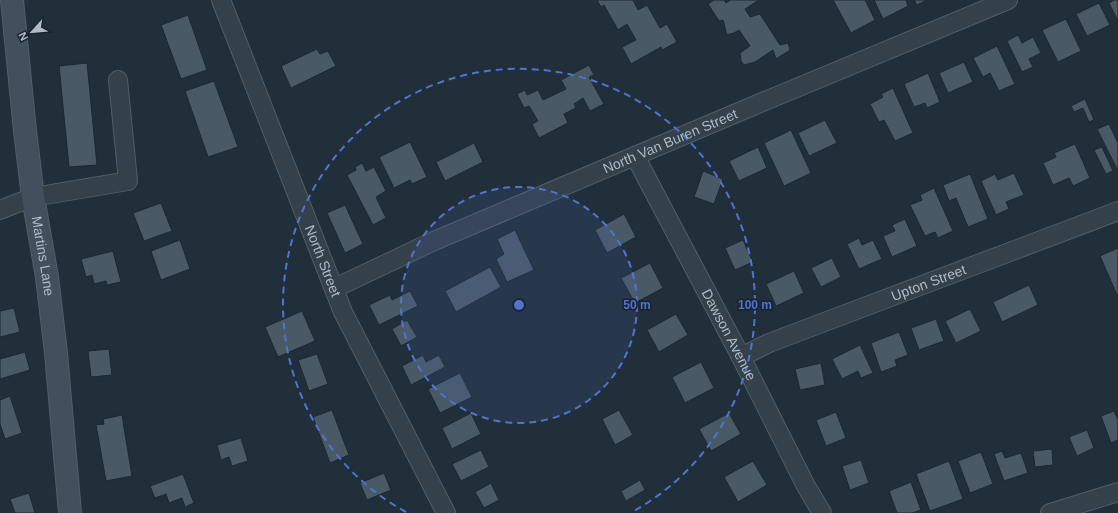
<svg xmlns="http://www.w3.org/2000/svg" width="1118" height="513" viewBox="0 0 1118 513" font-family="Arial,sans-serif">
  <rect width="100%" height="100%" fill="#212f3a"/>
  <g fill="#495966" stroke="#1c2731">
    <polygon points="597,0 633,0 638,10 647,5 660,28 667,24 677,42 662,50 661,47 631,64 622,47 636,40 627,24 618,30 604,5 601,7"/>
    <polygon points="714,0 724,0 726,3 730,0 759,0 745,9 750,17 760,14 780,45 788,43 790,50 776,59 773,50 755,62 744,65 741,61 740,53 750,46 739,30 734,33 727,35 723,20 719,21 708,4"/>
    <polygon points="833,0 865,0 875,20 851,33"/>
    <polygon points="874,0 906,0 908,6 883,19"/>
    <polygon points="914,0 927,0 917,5"/>
    <polygon points="1114,0 1118,0 1118,21 1109,3"/>
    <polygon points="1099,3 1110,25 1087,36 1076,14"/>
    <polygon points="188,15 207,70 181,79 161,25"/>
    <polygon points="1066,19 1081,51 1058,62 1042,30"/>
    <polygon points="1018,35 1022,43 1033,37 1041,53 1029,59 1033,67 1022,72 1007,41"/>
    <polygon points="997,46 1015,84 999,91 990,73 983,77 973,58"/>
    <polygon points="317,49 320,54 328,51 336,66 291,88 281,66"/>
    <polygon points="964,62 973,82 948,93 939,73"/>
    <polygon points="87,63 97,165 69,167 59,66"/>
    <polygon points="589,65 594,75 589,77 604,104 590,111 583,98 574,104 576,108 564,114 568,123 539,138 532,124 538,121 529,106 524,108 517,94 525,90 527,95 538,90 543,100 566,89 561,80"/>
    <polygon points="928,73 940,102 927,108 925,103 914,107 904,84"/>
    <polygon points="214,81 238,147 208,157 185,91"/>
    <polygon points="893,88 913,133 895,141 884,120 879,122 870,104 883,97 881,94"/>
    <polygon points="1085,99 1094,120 1089,122 1083,108 1074,112 1071,106"/>
    <polygon points="825,120 837,143 809,156 798,133"/>
    <polygon points="1109,124 1118,143 1118,168 1117,169 1097,129"/>
    <polygon points="791,130 811,173 784,186 764,143"/>
    <polygon points="410,142 427,177 412,184 410,180 394,188 379,157"/>
    <polygon points="474,143 483,162 445,181 436,162"/>
    <polygon points="1075,144 1090,178 1073,186 1069,178 1053,185 1043,163 1056,157 1054,153"/>
    <polygon points="758,147 767,168 739,181 729,161"/>
    <polygon points="1102,147 1113,171 1106,174 1094,150"/>
    <polygon points="362,163 366,171 374,167 386,191 376,197 386,218 373,225 347,175 356,170 355,167"/>
    <polygon points="703,171 723,179 714,204 694,197"/>
    <polygon points="1014,173 1024,195 1006,202 1009,209 996,215 981,181 995,174 998,180"/>
    <polygon points="970,174 988,219 968,227 956,198 949,201 943,185"/>
    <polygon points="934,188 953,231 938,238 935,232 925,236 910,205 922,200 920,195"/>
    <polygon points="161,203 172,231 144,241 133,213"/>
    <polygon points="345,205 363,244 345,253 327,213"/>
    <polygon points="624,214 636,237 607,253 595,230"/>
    <polygon points="905,219 917,246 892,257 883,236 895,231 892,225"/>
    <polygon points="515,230 534,270 507,282 496,259 504,254 497,239"/>
    <polygon points="859,238 862,245 873,240 882,259 859,269 847,244"/>
    <polygon points="180,240 190,269 161,280 151,251"/>
    <polygon points="743,240 753,262 735,270 725,248"/>
    <polygon points="1118,248 1118,295 1117,295 1100,256"/>
    <polygon points="113,251 121,282 107,285 106,281 94,284 92,275 86,277 81,259"/>
    <polygon points="832,258 841,277 821,287 811,268"/>
    <polygon points="650,263 663,288 635,303 621,278"/>
    <polygon points="490,267 501,287 456,312 445,291"/>
    <polygon points="794,271 804,293 776,306 766,284"/>
    <polygon points="1029,285 1038,305 1002,322 993,302"/>
    <polygon points="410,291 418,306 379,325 369,305 390,295 392,300"/>
    <polygon points="14,308 20,332 0,337 0,311"/>
    <polygon points="970,309 981,331 956,343 945,321"/>
    <polygon points="302,311 315,341 278,357 265,327"/>
    <polygon points="676,314 688,335 659,352 647,330"/>
    <polygon points="936,319 944,341 919,350 911,328"/>
    <polygon points="407,320 417,337 401,346 392,329"/>
    <polygon points="899,332 908,355 895,360 897,366 881,372 871,343"/>
    <polygon points="860,345 873,373 861,378 858,371 842,379 832,359"/>
    <polygon points="109,349 112,375 91,377 88,351"/>
    <polygon points="25,352 30,370 0,379 0,359"/>
    <polygon points="317,354 328,384 309,391 298,360"/>
    <polygon points="423,355 426,362 439,355 445,367 411,385 402,366"/>
    <polygon points="701,362 714,388 685,403 672,377"/>
    <polygon points="821,363 825,385 800,390 795,369"/>
    <polygon points="460,373 472,397 440,413 428,389"/>
    <polygon points="10,396 22,433 5,439 0,424 0,400"/>
    <polygon points="332,410 349,455 330,463 313,417"/>
    <polygon points="619,410 633,435 615,445 602,419"/>
    <polygon points="1114,411 1118,420 1118,440 1111,443 1101,416"/>
    <polygon points="836,412 846,438 826,446 816,420"/>
    <polygon points="471,413 481,434 452,449 442,428"/>
    <polygon points="729,413 741,434 711,451 699,429"/>
    <polygon points="122,415 132,476 106,481 96,425 104,424 103,419"/>
    <polygon points="1087,430 1094,448 1077,456 1069,437"/>
    <polygon points="241,438 248,461 232,466 229,457 221,460 217,445"/>
    <polygon points="1052,449 1053,465 1035,467 1033,451"/>
    <polygon points="481,450 489,467 461,481 452,464"/>
    <polygon points="1002,451 1005,458 1021,453 1028,473 1004,481 994,454"/>
    <polygon points="981,452 993,484 970,493 958,461"/>
    <polygon points="861,460 869,483 850,490 842,466"/>
    <polygon points="753,461 767,485 738,502 724,477"/>
    <polygon points="949,461 963,499 930,511 916,474"/>
    <polygon points="384,473 391,490 367,500 360,483"/>
    <polygon points="183,474 194,503 185,507 182,498 169,503 166,494 155,498 150,486"/>
    <polygon points="640,480 645,490 626,501 621,491"/>
    <polygon points="911,482 921,510 912,513 897,513 889,491"/>
    <polygon points="491,483 499,500 484,508 475,492"/>
    <polygon points="29,493 35,513 15,513 10,499"/>
  </g>
  <g fill="none" stroke-linecap="round" stroke-linejoin="round">
    <defs>
      <g id="street">
        <path id="s1" d="M221 0 343 312 446 513"/>
        <path id="s2" d="M635 156 741 357 806 486 822 513"/>
        <polyline points="0,210 33,197 128,181 118,80"/>
        <path id="s3" d="M335 288 434 241 753 106 1008 0"/>
        <path id="s4" d="M741 357 769 343 1118 211"/>
        <polyline points="1050,513 1118,492"/>
      </g>
      <g id="secondary">
        <path id="s5" d="M12 0 25 131 33 197 47 277 56 353 70 513"/>
      </g>
    </defs>
    <use href="#street" stroke="#525e68" stroke-width="20"/>
    <use href="#secondary" stroke="#525e68" stroke-width="24"/>
    <use href="#street" stroke="#34404a" stroke-width="18"/>
    <use href="#secondary" stroke="#42505d" stroke-width="22"/>
  </g>
  <circle cx="519" cy="305" r="118" fill="#5074d2" fill-opacity=".12"/>
  <g fill="none" stroke="#5074d2" stroke-width="2" stroke-dasharray="7 5">
    <circle cx="519" cy="305" r="118"/>
    <path d="M406 512A236 236 0 1 1 632 512"/>
  </g>
  <g text-anchor="middle" dominant-baseline="central" stroke-width="3.5" stroke-linejoin="round" paint-order="stroke">
    <g font-size="14" fill="#afbbc7" stroke="#1a252f">
      <text stroke="none"><textPath href="#s3" startOffset="366">North Van Buren Street</textPath></text>
      <text stroke="none"><textPath href="#s5" startOffset="258">Martins Lane</textPath></text>
      <text stroke="none"><textPath href="#s1" startOffset="280">North Street</textPath></text>
      <text stroke="none"><textPath href="#s4" startOffset="202">Upton Street</textPath></text>
      <text stroke="none"><textPath href="#s2" startOffset="202">Dawson Avenue</textPath></text>
    </g>
  </g>
  <circle cx="519" cy="305" r="6" fill="#5074d2" stroke="#1a252f" stroke-width="2"/>
  <g font-size="12" text-anchor="middle" font-weight="bold" fill="#5074d2" stroke="#1a252f" stroke-width="3.5" stroke-linejoin="round" paint-order="stroke">
    <text x="637" y="309">50 m</text>
    <text x="755" y="309">100 m</text>
  </g>
  <g transform="translate(32 32) rotate(243)" stroke="#1a252f" stroke-width="3" paint-order="stroke">
  <path d="M0-3L7 15L0 10L-7 15Z" fill="#afbbc7"/>
  <text y="-6" font-size="11" font-weight="bold" text-anchor="middle" fill="#afbbc7">N</text>
  </g>
</svg>
